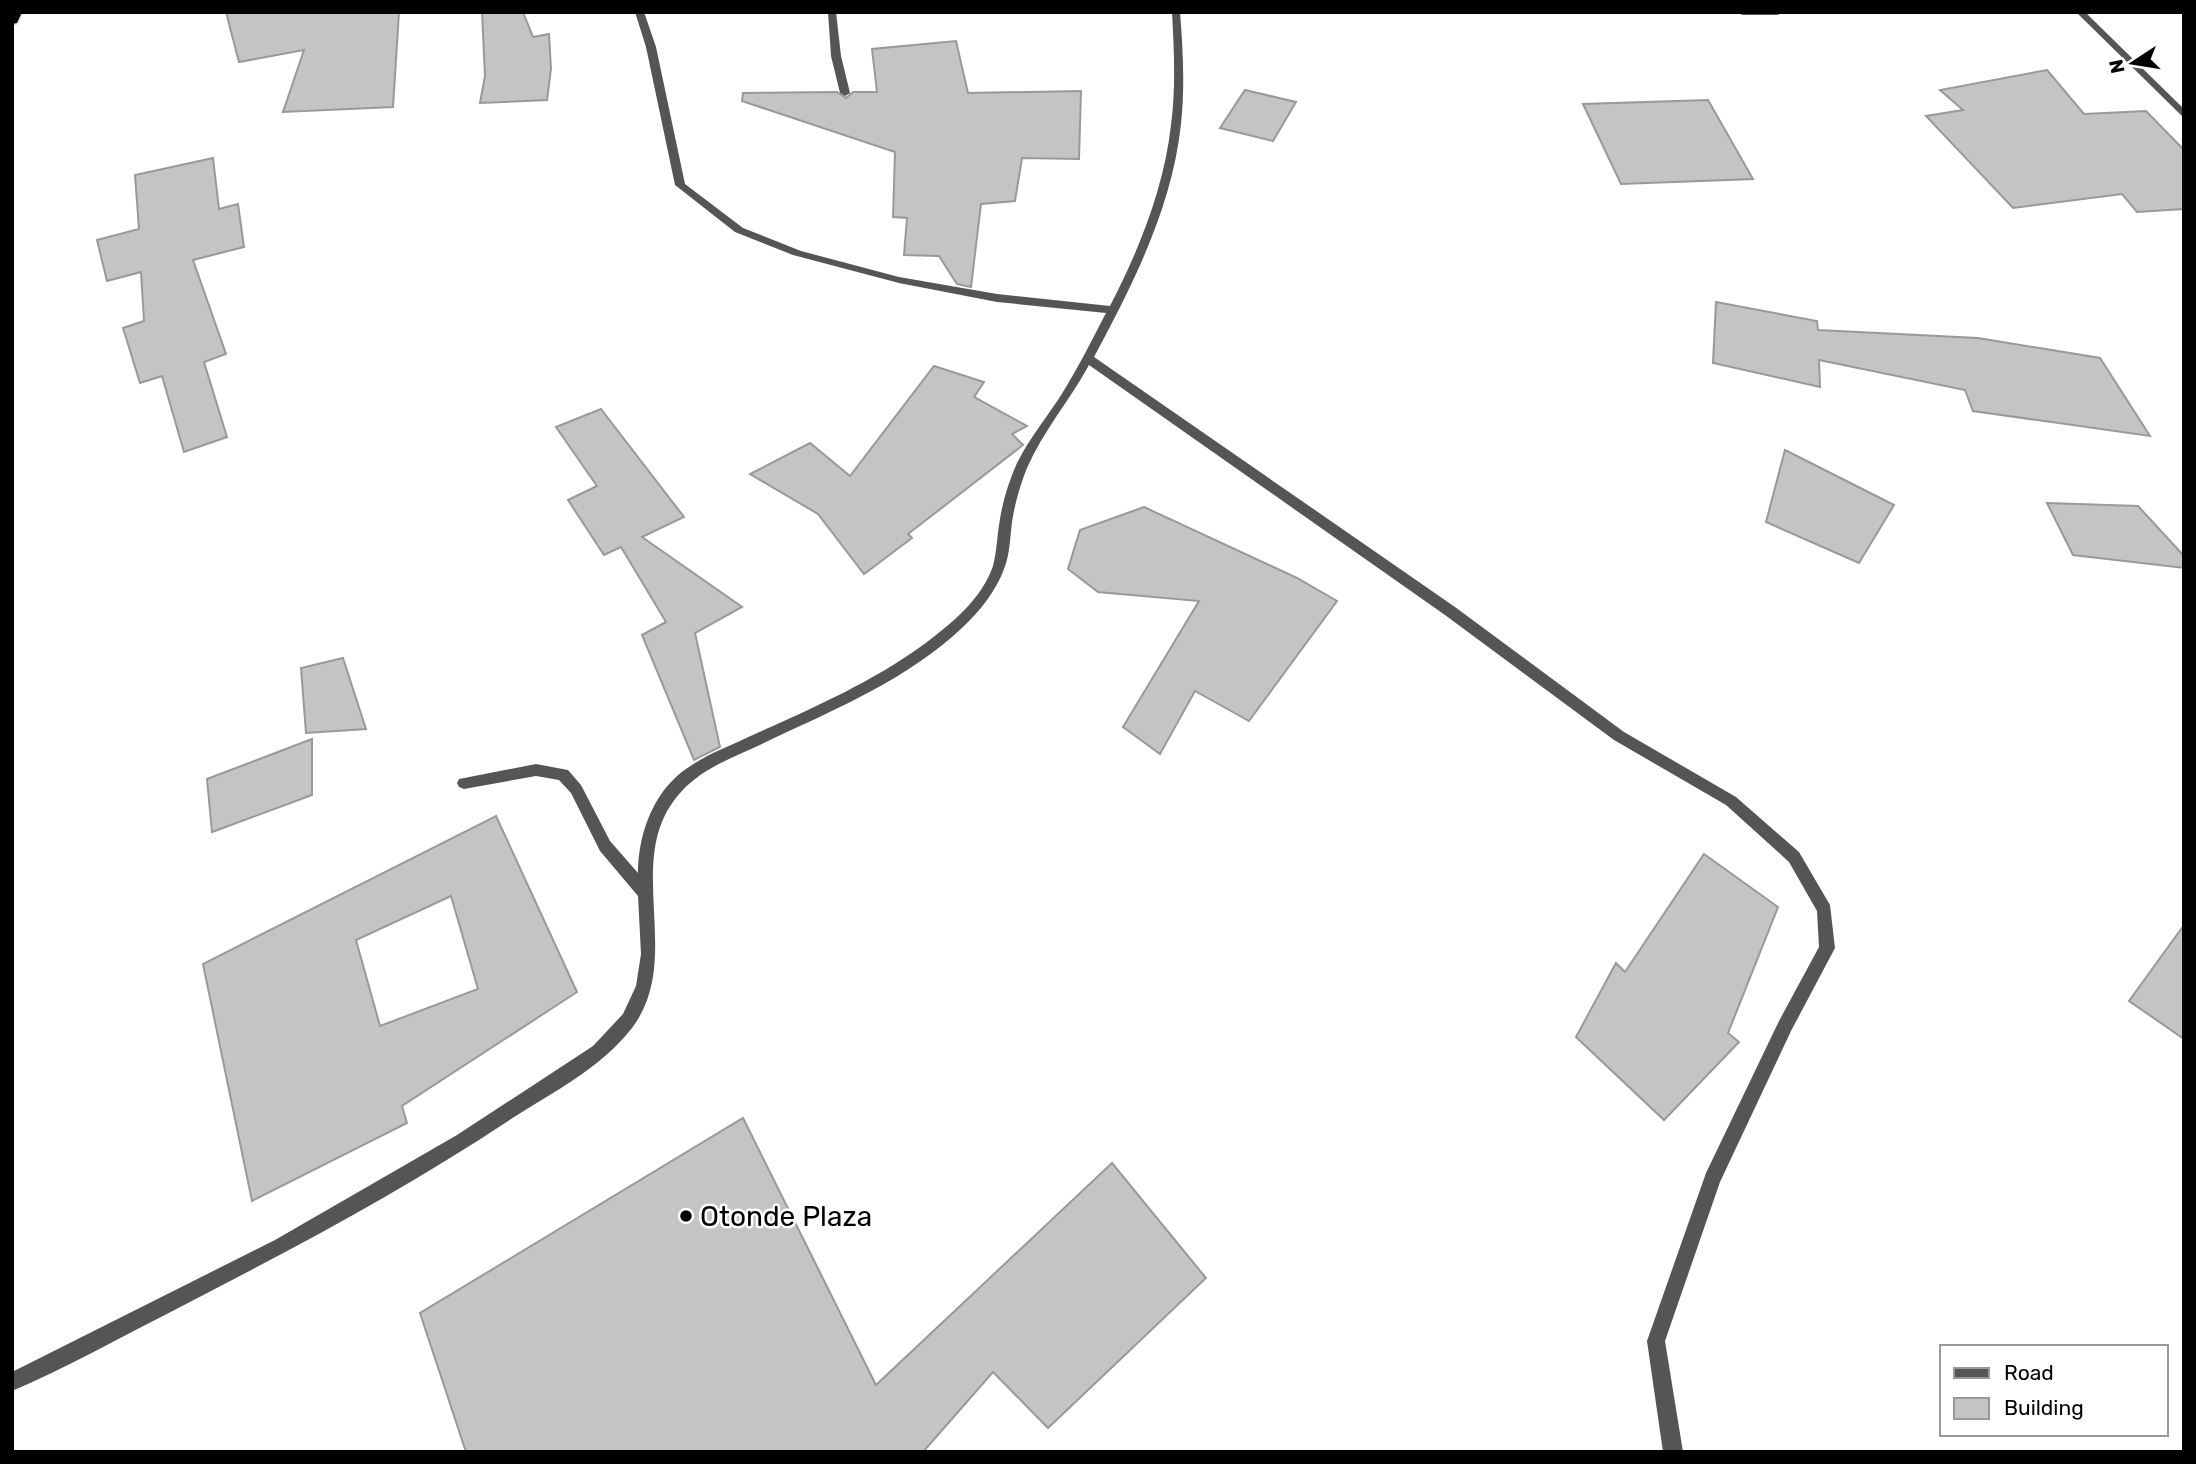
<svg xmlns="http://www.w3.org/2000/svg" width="2196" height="1464" viewBox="0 0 2196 1464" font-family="Rubik,sans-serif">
  <rect width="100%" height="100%" fill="#fff"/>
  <g fill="#c4c4c4" stroke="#999" stroke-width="2" fill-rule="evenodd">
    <polygon points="226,12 399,12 393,107 283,112 304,50 239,62"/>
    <polygon points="482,12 523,12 533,37 549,34 551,69 547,100 480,103 485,76"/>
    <polygon points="956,41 968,93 1081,91 1079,159 1022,158 1015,201 981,204 971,287 957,284 939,256 904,255 907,218 893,217 895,152 742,101 743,93 837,92 846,98 853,92 877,92 872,49"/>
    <polygon points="2047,70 2084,114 2146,111 2184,150 2184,209 2137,212 2122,194 2013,208 1926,116 1963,110 1940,90"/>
    <polygon points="1245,90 1296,102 1273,141 1220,128"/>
    <polygon points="1708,100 1753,179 1621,184 1583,104"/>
    <polygon points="213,158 219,209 238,204 244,247 193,260 226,354 204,362 227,437 184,452 162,376 140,383 123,328 144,321 141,272 107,281 97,240 139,229 135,175"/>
    <polygon points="1716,302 1817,321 1818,330 1978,338 2100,358 2150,436 1973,411 1965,390 1819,360 1820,387 1713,363"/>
    <polygon points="934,366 984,382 974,397 1027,426 1012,434 1023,445 908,534 912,538 864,574 818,514 750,474 810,443 850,476"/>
    <polygon points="601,409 684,517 642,537 742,607 695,633 720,747 694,760 642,635 666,622 621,547 604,555 568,500 597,486 556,427"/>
    <polygon points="1785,450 1894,505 1859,563 1766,522"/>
    <polygon points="2047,503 2138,506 2184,556 2184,568 2073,555"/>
    <polygon points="1144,507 1297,578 1337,601 1249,721 1195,691 1160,754 1123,727 1199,601 1098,592 1068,569 1080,530"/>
    <polygon points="343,658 366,729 306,733 301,668"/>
    <polygon points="312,739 312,795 212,832 207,779"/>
    <path d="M496 816 577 992 402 1106 407 1123 252 1201 203 964ZM451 896 478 989 380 1026 356 940Z"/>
    <polygon points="1704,854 1778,907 1728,1033 1739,1042 1664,1120 1576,1037 1616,963 1625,972"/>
    <polygon points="2184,925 2184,1039 2129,1001"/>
    <polygon points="743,1118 876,1385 1112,1163 1206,1278 1048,1428 993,1372 923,1452 466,1452 420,1313"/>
  </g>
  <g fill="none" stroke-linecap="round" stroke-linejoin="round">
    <defs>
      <polygon id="highway" points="12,12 22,12 17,23 12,24"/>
    </defs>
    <use href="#highway" stroke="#dbdbdb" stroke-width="3"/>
    <g fill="#555" fill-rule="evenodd">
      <path d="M635 12H644L656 47 685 184 743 228 801 251 899 277 997 294 1110 306C1139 250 1164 188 1171 125 1176 87 1174 50 1172 12H1180C1183 49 1185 87 1181 124 1172 208 1133 284 1094 357L1455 607 1624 732 1736 797 1799 852 1830 905 1835 948 1791 1031 1720 1182 1665 1341 1683 1452H1663L1647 1341 1706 1173 1779 1021 1819 947 1817 911 1789 862 1726 805 1614 740 1445 615 1089 365C1070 400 1043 431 1027 468 1020 485 1015 503 1012 522 1010 537 1010 554 1004 569 996 591 980 611 963 627 908 679 838 708 770 740 740 755 704 766 681 792 620 858 686 957 632 1028 601 1068 553 1092 511 1119 400 1193 281 1255 163 1316 113 1341 64 1369 12 1391V1372L275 1240 457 1135 593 1046 623 1014 636 986 641 954 638 896 600 851 571 793 559 780 536 776 464 789 459 787 457 783 459 779 536 764 568 770 581 785 610 841 638 873C638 839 650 801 676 777 698 757 728 747 755 734 813 708 872 682 923 645 950 625 982 599 993 566 997 551 997 535 1000 519 1003 500 1009 481 1017 463 1030 437 1048 416 1063 392 1079 366 1092 340 1106 313L997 302 899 283 793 255 735 232 675 185 646 47Z"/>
      <polygon points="828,12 836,12 841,56 850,93 845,96 840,93 831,56"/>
      <polygon points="1738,12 1782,12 1778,15 1742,15"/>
      <polygon points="2076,12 2085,12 2184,109 2184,118"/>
    </g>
    <use href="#highway" fill="#000" fill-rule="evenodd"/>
  </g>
  <circle fill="#000" stroke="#fff" stroke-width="2.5" cx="686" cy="1216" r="7"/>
  <g text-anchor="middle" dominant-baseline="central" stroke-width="5" stroke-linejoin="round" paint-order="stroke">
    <g font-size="28" fill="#000" stroke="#fff" text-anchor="start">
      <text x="700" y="1216">Otonde Plaza</text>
    </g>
  </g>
  <rect width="2196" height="1464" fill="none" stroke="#000000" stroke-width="28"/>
  <rect x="1940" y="1345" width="228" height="91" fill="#ffffff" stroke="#999999" stroke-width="2"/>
  <rect x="1954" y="1368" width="35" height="10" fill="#555555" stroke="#999999" stroke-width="2"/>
  <text x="2004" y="1380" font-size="21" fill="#000000">Road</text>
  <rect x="1954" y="1398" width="35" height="21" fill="#c4c4c4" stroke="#999999" stroke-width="2"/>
  <text x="2004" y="1415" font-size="21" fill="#000000">Building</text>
  <g transform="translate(2133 63) rotate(258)" stroke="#ffffff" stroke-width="5" paint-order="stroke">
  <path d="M0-5L12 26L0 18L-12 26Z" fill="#000000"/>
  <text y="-10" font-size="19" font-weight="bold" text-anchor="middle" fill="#000000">N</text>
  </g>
</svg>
